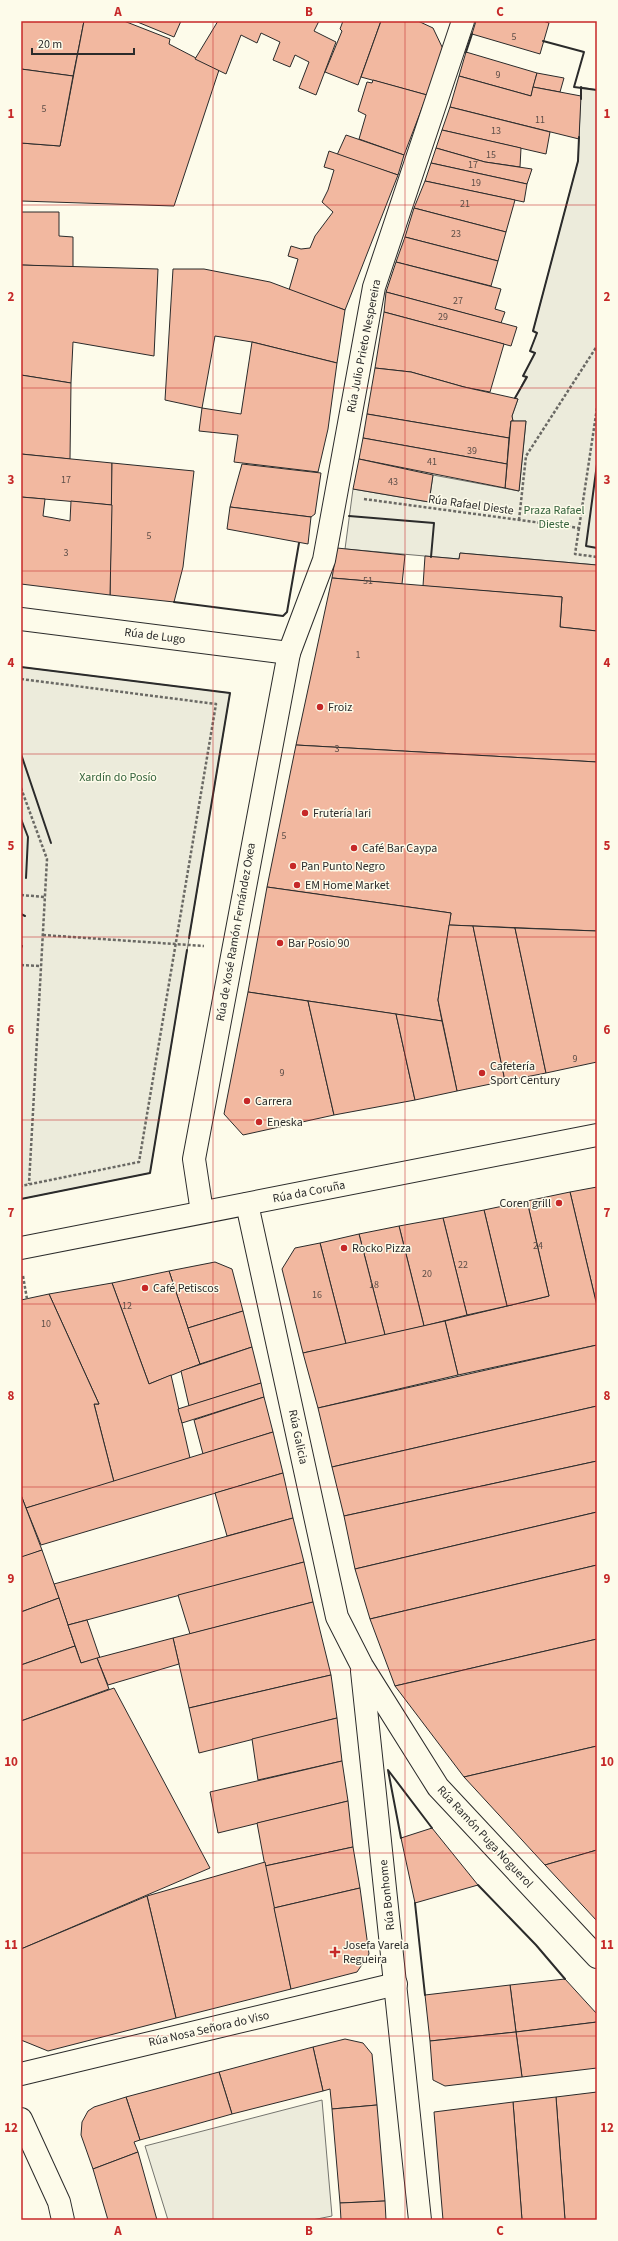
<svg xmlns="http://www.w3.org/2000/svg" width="618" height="2241" viewBox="0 0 618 2241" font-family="'Source Sans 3',sans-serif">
  <rect width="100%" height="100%" fill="#fdfbea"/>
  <g fill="#ecebdb" stroke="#74746e">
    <polygon points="581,87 597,90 597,565 460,553 459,559 345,549 353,489 429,502 433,475 519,491 526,421 513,421 512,416 518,399 515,398 526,377 523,376 535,353 530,351 537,333 533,331 578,161"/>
    <polygon points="21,667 230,693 150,1173 21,1199"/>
    <polygon points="322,2100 332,2216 312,2220 168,2220 145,2146"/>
  </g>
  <g fill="#f2b8a0" stroke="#2b2b2b">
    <polygon points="21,21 84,21 73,76 21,69"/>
    <polygon points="84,21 124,21 170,39 169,44 219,70 174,206 21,201 21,143 60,146"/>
    <polygon points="135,21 181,21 174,37"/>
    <polygon points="218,21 319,21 314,31 336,42 316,95 299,88 309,62 295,55 290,67 273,60 280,42 261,33 257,43 241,35 226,74 195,59"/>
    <polygon points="343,21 381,21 358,85 325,72 342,31 340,29"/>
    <polygon points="381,21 418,21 433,28 444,51 427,95 361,77"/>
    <polygon points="476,21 543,21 549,23 540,54 472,34"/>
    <polygon points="466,52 537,73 531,96 459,76"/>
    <polygon points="21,69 73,76 60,146 21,143"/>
    <polygon points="537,73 564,78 560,92 533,87"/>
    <polygon points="459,76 531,96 533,87 581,96 579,139 450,107"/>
    <polygon points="373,80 427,95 404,155 359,139 366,115 358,111 367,82 372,83"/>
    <polygon points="450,107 550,132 546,154 442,130"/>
    <polygon points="442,130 521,148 520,167 485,162 436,148"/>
    <polygon points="346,135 404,155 398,175 337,155"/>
    <polygon points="436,148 485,162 532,169 527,184 431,163"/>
    <polygon points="329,151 398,175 345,310 289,290 298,259 288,256 291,246 301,249 310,248 315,236 333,212 322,202 328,190 334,170 324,167"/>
    <polygon points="431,163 527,184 524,202 425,181"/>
    <polygon points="425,181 515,200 506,232 414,208"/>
    <polygon points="414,208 506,232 498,261 405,237"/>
    <polygon points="21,212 59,212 59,236 73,237 73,267 21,265"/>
    <polygon points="405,237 498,261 491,286 396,262"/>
    <polygon points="396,262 501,289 495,309 505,312 501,323 386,292"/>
    <polygon points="21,265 158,269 154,356 73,342 71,383 21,375"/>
    <polygon points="173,269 204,269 270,282 345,310 337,363 252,342 215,336 202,408 165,400"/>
    <polygon points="386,292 517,327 511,346 384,312"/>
    <polygon points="384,312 504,344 490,392 464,387 411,372 375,368"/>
    <polygon points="252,342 337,363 328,429 318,472 234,462 238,435 199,431 202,408 241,414"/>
    <polygon points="375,368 411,372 464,387 518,399 512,416 513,421 511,421 509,438 367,414"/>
    <polygon points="21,375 71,383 70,459 21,454"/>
    <polygon points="367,414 509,438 507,464 363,438"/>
    <polygon points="511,421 526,421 519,491 505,488"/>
    <polygon points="363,438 507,464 505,488 359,459"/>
    <polygon points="21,454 112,463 112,505 21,497"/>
    <polygon points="359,459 433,475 429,502 353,489"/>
    <polygon points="112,463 194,471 183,567 174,602 110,595"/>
    <polygon points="242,464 321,473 315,514 311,517 230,507"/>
    <polygon points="21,497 45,499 43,516 70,521 71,501 112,505 110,595 21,584"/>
    <polygon points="230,507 311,517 308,544 227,529"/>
    <polygon points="337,548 405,555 402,584 332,578"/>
    <polygon points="460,553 597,565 597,631 560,627 562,597 423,586 425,556 459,559"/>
    <polygon points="332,578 562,597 560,627 597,631 597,762 296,745"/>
    <polygon points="296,745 597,762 597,931 449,925 451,913 267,887"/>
    <polygon points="267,887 451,913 438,1000 442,1021 248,992"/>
    <polygon points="449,925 473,926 505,1081 457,1091 438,1000"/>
    <polygon points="473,926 515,928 546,1073 505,1081"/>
    <polygon points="515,928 597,931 597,1062 546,1073"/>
    <polygon points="248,992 308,1001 334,1115 243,1135 224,1114"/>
    <polygon points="308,1001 396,1014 415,1100 334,1115"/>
    <polygon points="396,1014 442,1021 457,1091 415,1100"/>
    <polygon points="597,1187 597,1306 570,1192"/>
    <polygon points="570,1192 597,1306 597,1345 458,1375 445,1321 549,1296 527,1201"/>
    <polygon points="527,1201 549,1296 507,1306 484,1210"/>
    <polygon points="484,1210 507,1306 467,1315 443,1218"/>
    <polygon points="443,1218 467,1315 424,1326 399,1226"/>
    <polygon points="399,1226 424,1326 385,1335 359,1234"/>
    <polygon points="359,1234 385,1335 346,1344 320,1243"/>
    <polygon points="320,1243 346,1344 303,1353 282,1269 295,1248"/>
    <polygon points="215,1262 232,1269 243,1311 188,1328 169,1271"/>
    <polygon points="169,1271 200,1364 149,1384 112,1283"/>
    <polygon points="112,1283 149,1384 171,1375 190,1458 114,1482 94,1404 99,1404 49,1294"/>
    <polygon points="49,1294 99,1404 94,1404 114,1482 26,1508 21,1495 21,1300"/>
    <polygon points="243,1311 252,1347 200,1364 188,1328"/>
    <polygon points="445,1321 458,1375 318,1408 303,1353"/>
    <polygon points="597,1345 597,1406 332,1467 318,1408"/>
    <polygon points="252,1347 261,1383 189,1406 181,1371"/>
    <polygon points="261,1383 264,1397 182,1423 178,1409"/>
    <polygon points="264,1397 273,1432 203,1454 194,1420"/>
    <polygon points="597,1406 597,1461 344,1516 332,1467"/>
    <polygon points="273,1432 283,1473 41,1545 26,1508"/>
    <polygon points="597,1461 597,1512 355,1569 344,1516"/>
    <polygon points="283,1473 293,1518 227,1536 215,1493"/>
    <polygon points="21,1495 42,1550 21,1558"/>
    <polygon points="597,1512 597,1565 370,1619 355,1569"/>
    <polygon points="293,1518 304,1562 68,1625 54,1584"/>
    <polygon points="42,1550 59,1598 21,1612 21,1557"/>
    <polygon points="304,1562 313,1602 190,1634 178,1595"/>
    <polygon points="597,1565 597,1639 395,1686 370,1619"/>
    <polygon points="59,1598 75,1646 21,1665 21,1612"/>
    <polygon points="313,1602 331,1675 189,1708 173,1638"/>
    <polygon points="87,1620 100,1658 81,1663 68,1625"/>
    <polygon points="173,1638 179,1664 108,1685 97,1658"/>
    <polygon points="597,1639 597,1746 464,1777 395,1686"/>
    <polygon points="75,1646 81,1663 97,1658 109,1689 21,1721 21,1665"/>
    <polygon points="331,1675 337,1718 199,1753 189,1708"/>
    <polygon points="114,1688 210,1868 21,1949 21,1721"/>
    <polygon points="337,1718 342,1761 258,1780 252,1739"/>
    <polygon points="597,1746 597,1850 545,1865 464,1777"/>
    <polygon points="342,1761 348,1801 218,1833 210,1792"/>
    <polygon points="348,1801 353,1847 265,1866 257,1823"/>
    <polygon points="432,1828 478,1885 415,1903 401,1838"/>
    <polygon points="353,1847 360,1888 274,1908 265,1866"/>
    <polygon points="597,1850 597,1921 545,1865"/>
    <polygon points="265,1862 291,1989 176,2018 147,1896"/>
    <polygon points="360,1888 369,1954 357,1972 291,1989 274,1908"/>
    <polygon points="147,1896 176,2018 48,2051 21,2040 21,1949"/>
    <polygon points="565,1979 597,2014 597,2022 516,2032 510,1985"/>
    <polygon points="510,1985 516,2032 430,2041 425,1995"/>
    <polygon points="597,2022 597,2068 522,2077 516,2032"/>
    <polygon points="516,2032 522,2077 445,2086 433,2080 430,2041"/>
    <polygon points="345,2039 363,2043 372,2054 377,2105 332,2109 330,2089 323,2091 313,2047"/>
    <polygon points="313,2047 323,2091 232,2114 219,2072"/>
    <polygon points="219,2072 232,2114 140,2140 126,2097"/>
    <polygon points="597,2092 597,2220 565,2220 556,2097"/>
    <polygon points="126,2097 140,2140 134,2142 138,2152 93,2169 81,2135 82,2122 88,2111 94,2107"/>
    <polygon points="556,2097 565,2220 522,2220 513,2102"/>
    <polygon points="513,2102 522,2220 443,2220 434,2112"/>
    <polygon points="377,2105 385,2201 340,2203 332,2109"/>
    <polygon points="138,2152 157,2220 108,2220 93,2169"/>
    <polygon points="385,2201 386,2220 341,2220 340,2203"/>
  </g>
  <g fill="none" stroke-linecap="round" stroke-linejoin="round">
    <defs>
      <g id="street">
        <polyline points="21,619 289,653"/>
        <polyline points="247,1204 337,1617 362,1666 438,1787 597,1957"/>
        <polyline points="202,1212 194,1159 289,653 324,560 374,287 463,21"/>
        <polyline points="362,1671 420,2220"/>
        <polyline points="21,2074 396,1984"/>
      </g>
      <g id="secondary">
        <polyline points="21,1248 597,1135"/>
        <polyline points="21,2119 59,2202 63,2220"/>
      </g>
    </defs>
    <use href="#street" stroke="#2b2b2b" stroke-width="24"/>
    <use href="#secondary" stroke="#2b2b2b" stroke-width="24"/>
    <g stroke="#6a6964" stroke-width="2.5" stroke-dasharray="3 2" stroke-linecap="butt">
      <polyline points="364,499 579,528 597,408"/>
      <polyline points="519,520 526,456 597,346"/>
      <polyline points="579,528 575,554 597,557"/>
      <polyline points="21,679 216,704 139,1162 21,1186"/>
      <polyline points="21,788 47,859 29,1184"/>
      <polyline points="21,895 45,897"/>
      <polyline points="43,935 204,946"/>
      <polyline points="21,965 41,966"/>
      <polyline points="23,1276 27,1299"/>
    </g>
    <use href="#street" stroke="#fdfbea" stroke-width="22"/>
    <use href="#secondary" stroke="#fdfbea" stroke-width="22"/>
    <g stroke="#2b2b2b" stroke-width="2">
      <polyline points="543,41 584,52 574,87 597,90"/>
      <polyline points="466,52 472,34"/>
      <polyline points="581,99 581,87"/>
      <polyline points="515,398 527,377 523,376 535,353 530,351 537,333 533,331 578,161 579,137"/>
      <polyline points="597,464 586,546 597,548"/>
      <polyline points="349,516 434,523 431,557"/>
      <polyline points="174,602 283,616 287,612 299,543"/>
      <polyline points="21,667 230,693 189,938"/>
      <polyline points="21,754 51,843"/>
      <polyline points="21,819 28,837 26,878"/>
      <polyline points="21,914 25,916"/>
      <polyline points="21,948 22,946"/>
      <polyline points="21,1199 150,1173 187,950"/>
      <polyline points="401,1838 388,1770 432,1828"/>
      <polyline points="478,1885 536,1945 565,1979"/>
      <polyline points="415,1903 425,1995"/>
    </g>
  </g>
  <path fill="none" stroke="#c62828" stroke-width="1" stroke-opacity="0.55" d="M213 21V2220M405 21V2220M21 205H597M21 388H597M21 571H597M21 754H597M21 937H597M21 1120H597M21 1304H597M21 1487H597M21 1670H597M21 1853H597M21 2036H597"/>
  <g fill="#c62828" stroke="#fdfbea" stroke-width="1.5">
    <circle cx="320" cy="707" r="4"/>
    <circle cx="305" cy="813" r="4"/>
    <circle cx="354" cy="848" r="4"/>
    <circle cx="293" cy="866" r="4"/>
    <circle cx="297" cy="885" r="4"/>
    <circle cx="280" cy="943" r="4"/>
    <circle cx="482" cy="1073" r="4"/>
    <circle cx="247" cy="1101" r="4"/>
    <circle cx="259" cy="1122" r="4"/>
    <circle cx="559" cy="1203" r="4"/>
    <circle cx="344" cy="1248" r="4"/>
    <circle cx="145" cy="1288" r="4"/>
    <path d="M333 1946h4v4h4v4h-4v4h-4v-4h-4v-4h4z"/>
  </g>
  <g text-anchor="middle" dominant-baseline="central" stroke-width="3" stroke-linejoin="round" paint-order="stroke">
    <g font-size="10" fill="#5d4e48">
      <text x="514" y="37">5</text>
      <text x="498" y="75">9</text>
      <text x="44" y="109">5</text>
      <text x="540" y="120">11</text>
      <text x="496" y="131">13</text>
      <text x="491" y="155">15</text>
      <text x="473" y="165">17</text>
      <text x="476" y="183">19</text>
      <text x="465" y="204">21</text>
      <text x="456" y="234">23</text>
      <text x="458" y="301">27</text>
      <text x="443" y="317">29</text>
      <text x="472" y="451">39</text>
      <text x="432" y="462">41</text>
      <text x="66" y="480">17</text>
      <text x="393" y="482">43</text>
      <text x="149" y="536">5</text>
      <text x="66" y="553">3</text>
      <text x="368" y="581">51</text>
      <text x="358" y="655">1</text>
      <text x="337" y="749">3</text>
      <text x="284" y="836">5</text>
      <text x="575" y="1059">9</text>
      <text x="282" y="1073">9</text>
      <text x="538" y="1246">24</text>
      <text x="463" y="1265">22</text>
      <text x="427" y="1274">20</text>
      <text x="374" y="1285">18</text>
      <text x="317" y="1295">16</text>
      <text x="127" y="1306">12</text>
      <text x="46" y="1324">10</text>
    </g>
    <g font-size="12" fill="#2b2b2b" stroke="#fdfbea">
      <text transform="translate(364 346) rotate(-79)">Rúa Julio Prieto Nespereira</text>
      <text transform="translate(471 505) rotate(8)">Rúa Rafael Dieste</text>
      <text transform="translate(155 636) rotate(7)">Rúa de Lugo</text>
      <text transform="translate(236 932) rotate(-80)">Rúa de Xosé Ramón Fernández Oxea</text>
      <text transform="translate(309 1192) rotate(-11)">Rúa da Coruña</text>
      <text transform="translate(298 1437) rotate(78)">Rúa Galicia</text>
      <text transform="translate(485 1837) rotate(47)">Rúa Ramón Puga Noguerol</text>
      <text transform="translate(387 1895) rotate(-96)">Rúa Bonhome</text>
      <text transform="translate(209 2029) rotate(-13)">Rúa Nosa Señora do Viso</text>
    </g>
    <g font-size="12" fill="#34623c" stroke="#fdfbea">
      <text x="554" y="510">Praza Rafael<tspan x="554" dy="14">Dieste</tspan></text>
      <text x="118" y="777">Xardín do Posío</text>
    </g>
    <g font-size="12" fill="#2b2b2b" stroke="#fdfbea" text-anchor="start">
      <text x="328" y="707">Froiz</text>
      <text x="313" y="813">Frutería Iari</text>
      <text x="362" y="848">Café Bar Caypa</text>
      <text x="301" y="866">Pan Punto Negro</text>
      <text x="305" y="885">EM Home Market</text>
      <text x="288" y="943">Bar Posio 90</text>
      <text x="490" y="1066">Cafetería<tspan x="490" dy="14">Sport Century</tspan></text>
      <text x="255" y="1101">Carrera</text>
      <text x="267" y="1122">Eneska</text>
      <text x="551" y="1203" text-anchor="end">Coren grill</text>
      <text x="352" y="1248">Rocko Pizza</text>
      <text x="153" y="1288">Café Petiscos</text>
      <text x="343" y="1945">Josefa Varela<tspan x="343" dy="14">Regueira</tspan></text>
    </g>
  </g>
  <rect width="618" height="2241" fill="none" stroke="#fdfbea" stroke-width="44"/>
  <path d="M32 48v6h102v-6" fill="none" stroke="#2b2b2b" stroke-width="2"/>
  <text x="38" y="48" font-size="12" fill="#2b2b2b" stroke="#fdfbea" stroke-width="3" paint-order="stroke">20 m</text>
  <rect x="22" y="22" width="574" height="2197" fill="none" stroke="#c62828" stroke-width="1.5"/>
  <g font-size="13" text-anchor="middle" font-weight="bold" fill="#c62828">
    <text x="118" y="16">A</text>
    <text x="309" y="16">B</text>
    <text x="500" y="16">C</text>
    <text x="11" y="118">1</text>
    <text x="607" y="118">1</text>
    <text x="11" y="301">2</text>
    <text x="607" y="301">2</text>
    <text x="11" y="484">3</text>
    <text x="607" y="484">3</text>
    <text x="11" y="667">4</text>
    <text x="607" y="667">4</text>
    <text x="11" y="850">5</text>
    <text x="607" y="850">5</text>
    <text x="11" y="1034">6</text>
    <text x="607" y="1034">6</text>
    <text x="11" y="1217">7</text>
    <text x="607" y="1217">7</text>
    <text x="11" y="1400">8</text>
    <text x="607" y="1400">8</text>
    <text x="11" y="1583">9</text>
    <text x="607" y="1583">9</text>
    <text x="11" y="1766">10</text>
    <text x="607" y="1766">10</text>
    <text x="11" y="1949">11</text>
    <text x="607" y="1949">11</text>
    <text x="11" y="2132">12</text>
    <text x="607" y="2132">12</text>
    <text x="118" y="2235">A</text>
    <text x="309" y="2235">B</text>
    <text x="500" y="2235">C</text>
  </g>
</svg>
